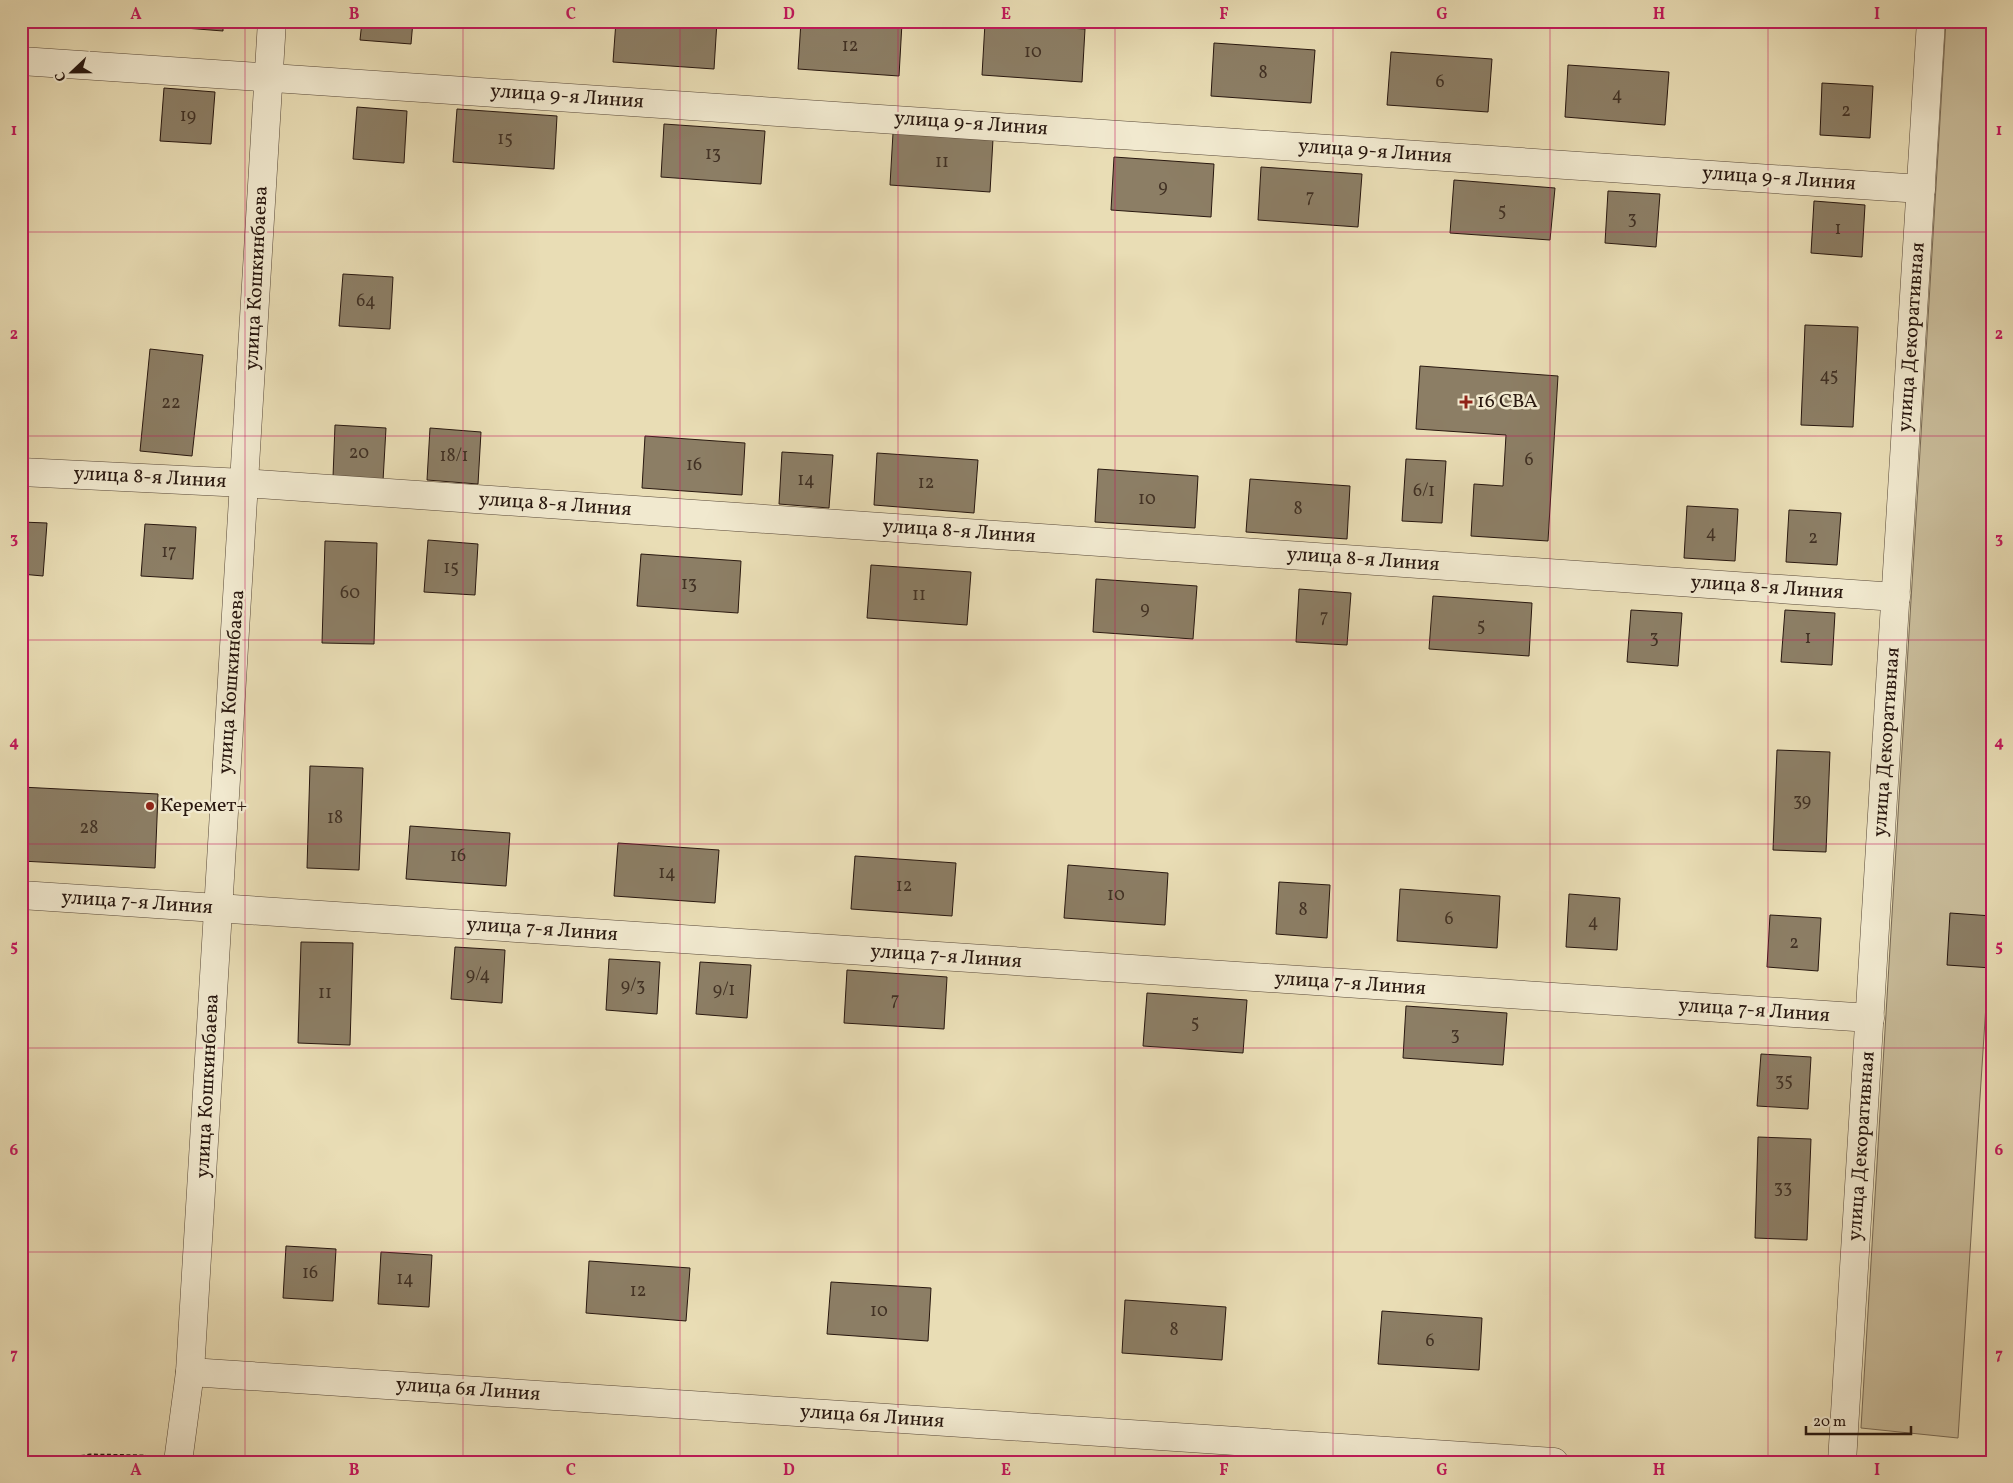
<svg xmlns="http://www.w3.org/2000/svg" width="2013" height="1483" viewBox="0 0 2013 1483" font-family="Vollkorn,serif">
  <rect width="100%" height="100%" fill="#e9ddb5"/>
  <filter id="stains"><feTurbulence type="fractalNoise" baseFrequency=".004" numOctaves="4"/><feColorMatrix values="0 0 0 0 .2 0 0 0 0 .09 0 0 0 0 .02 0 0 0 .5 -.17"/></filter>
  <radialGradient id="worn" r=".72"><stop offset=".6" stop-color="#630" stop-opacity="0"/><stop offset="1" stop-color="#630" stop-opacity=".3"/></radialGradient>
  <polygon fill="#c8bb99" stroke="#786954" points="1946,21 1992,21 1992,912 1958,1438 1861,1428"/>
  <g fill="#8c7e65" stroke="#28170f">
    <polygon points="173,21 223,21 223,31 172,27"/>
    <polygon points="362,21 413,21 411,44 360,40"/>
    <polygon points="616,21 717,21 714,69 613,62"/>
    <polygon points="801,21 902,23 899,76 798,69"/>
    <polygon points="985,23 1085,29 1082,82 982,75"/>
    <polygon points="1214,43 1315,50 1311,103 1211,96"/>
    <polygon points="1391,52 1492,59 1488,112 1387,105"/>
    <polygon points="1568,65 1669,72 1665,125 1565,117"/>
    <polygon points="1822,83 1873,86 1870,138 1820,135"/>
    <polygon points="164,88 215,92 211,144 160,141"/>
    <polygon points="357,107 407,111 404,163 353,159"/>
    <polygon points="457,109 557,116 554,169 453,162"/>
    <polygon points="664,124 765,131 761,184 661,177"/>
    <polygon points="893,133 993,139 990,192 890,185"/>
    <polygon points="1114,157 1214,164 1211,217 1111,210"/>
    <polygon points="1261,167 1362,174 1358,227 1258,220"/>
    <polygon points="1454,180 1555,188 1550,240 1450,233"/>
    <polygon points="1608,191 1660,194 1656,247 1605,243"/>
    <polygon points="1814,201 1865,205 1862,257 1811,253"/>
    <polygon points="343,274 393,277 390,329 339,326"/>
    <polygon points="1805,325 1858,327 1853,427 1801,425"/>
    <polygon points="150,349 203,355 192,456 140,451"/>
    <polygon points="1420,366 1558,376 1548,541 1471,536 1474,484 1503,486 1506,435 1416,429"/>
    <polygon points="335,425 386,428 383,481 333,477"/>
    <polygon points="430,428 481,432 478,484 427,480"/>
    <polygon points="645,436 745,443 742,495 642,488"/>
    <polygon points="782,452 833,455 829,508 779,504"/>
    <polygon points="877,453 978,460 974,513 874,505"/>
    <polygon points="1406,459 1446,461 1442,523 1402,521"/>
    <polygon points="1098,469 1198,476 1195,528 1095,522"/>
    <polygon points="1250,479 1350,486 1347,539 1246,532"/>
    <polygon points="1687,506 1738,509 1735,561 1684,558"/>
    <polygon points="1789,510 1841,513 1837,565 1786,562"/>
    <polygon points="21,522 47,523 43,576 21,574"/>
    <polygon points="145,524 196,527 193,579 141,576"/>
    <polygon points="428,540 478,544 475,595 424,592"/>
    <polygon points="325,541 377,543 374,644 322,643"/>
    <polygon points="641,554 741,561 738,613 637,606"/>
    <polygon points="871,565 971,572 967,625 867,618"/>
    <polygon points="1096,579 1197,586 1193,639 1093,632"/>
    <polygon points="1299,589 1351,593 1347,645 1296,642"/>
    <polygon points="1433,596 1532,603 1529,656 1429,649"/>
    <polygon points="1631,610 1682,613 1678,666 1627,662"/>
    <polygon points="1785,610 1835,613 1832,665 1781,662"/>
    <polygon points="1777,750 1830,752 1826,852 1773,850"/>
    <polygon points="310,766 363,768 359,870 307,868"/>
    <polygon points="21,787 158,794 155,868 21,861"/>
    <polygon points="410,826 510,833 506,886 406,879"/>
    <polygon points="618,843 719,850 715,903 614,896"/>
    <polygon points="855,856 956,863 952,916 851,909"/>
    <polygon points="1068,865 1168,873 1165,925 1064,918"/>
    <polygon points="1279,882 1330,885 1327,938 1276,934"/>
    <polygon points="1400,889 1500,896 1497,948 1397,941"/>
    <polygon points="1569,894 1620,898 1617,950 1566,947"/>
    <polygon points="1950,913 1992,916 1992,968 1947,965"/>
    <polygon points="1770,915 1821,918 1818,971 1767,967"/>
    <polygon points="301,942 353,943 350,1045 298,1043"/>
    <polygon points="455,947 505,950 502,1003 451,999"/>
    <polygon points="609,959 660,962 657,1014 606,1010"/>
    <polygon points="700,962 751,965 747,1018 696,1014"/>
    <polygon points="847,970 947,977 944,1029 844,1023"/>
    <polygon points="1147,993 1247,1000 1243,1053 1143,1046"/>
    <polygon points="1406,1006 1507,1013 1503,1065 1403,1058"/>
    <polygon points="1761,1054 1811,1057 1808,1109 1757,1106"/>
    <polygon points="1758,1137 1811,1139 1807,1240 1755,1238"/>
    <polygon points="286,1246 336,1249 333,1301 283,1298"/>
    <polygon points="381,1252 432,1255 429,1307 378,1304"/>
    <polygon points="589,1261 690,1268 686,1321 586,1313"/>
    <polygon points="831,1282 931,1288 928,1341 827,1334"/>
    <polygon points="1125,1300 1226,1307 1222,1360 1122,1353"/>
    <polygon points="1382,1311 1482,1318 1479,1370 1378,1364"/>
    <polygon points="271,1459 311,1462 270,1462"/>
  </g>
  <g fill="none" stroke-linecap="round" stroke-linejoin="round">
    <defs>
      <g id="minor">
        <polyline points="21,61 1921,189"/>
        <polyline points="21,472 244,483 1896,597"/>
        <polyline points="21,895 1870,1018"/>
        <polyline points="190,1372 1554,1462"/>
        <polyline points="178,1462 190,1372 272,21"/>
        <polyline points="1842,1462 1931,21"/>
      </g>
    </defs>
    <use href="#minor" stroke="#584838" stroke-width="29"/>
    <polyline stroke="#28170f" stroke-width="3" stroke-dasharray="4 2.5" stroke-linecap="butt" points="49,1462 90,1455 146,1456"/>
    <use href="#minor" stroke="#f1e9cf" stroke-width="28"/>
  </g>
  <path fill="none" stroke="#c2185b" stroke-width="1" stroke-opacity="0.55" d="M245 21V1462M463 21V1462M680 21V1462M898 21V1462M1115 21V1462M1333 21V1462M1550 21V1462M1768 21V1462M21 232H1992M21 436H1992M21 640H1992M21 844H1992M21 1048H1992M21 1252H1992"/>
  <g fill="#8f2418" stroke="#f1e9cf" stroke-width="2">
    <path d="M1463.5 394.5h5v5h5v5h-5v5h-5v-5h-5v-5h5z"/>
    <circle cx="150" cy="806" r="5"/>
  </g>
  <g text-anchor="middle" dominant-baseline="central" stroke-width="5" stroke-linejoin="round" paint-order="stroke">
    <g font-size="18" fill="#413124">
      <text x="850" y="46">12</text>
      <text x="1033" y="52">10</text>
      <text x="1263" y="73">8</text>
      <text x="1440" y="82">6</text>
      <text x="1617" y="95">4</text>
      <text x="1846" y="111">2</text>
      <text x="188" y="116">19</text>
      <text x="505" y="139">15</text>
      <text x="713" y="154">13</text>
      <text x="942" y="162">11</text>
      <text x="1163" y="187">9</text>
      <text x="1310" y="197">7</text>
      <text x="1502" y="211">5</text>
      <text x="1632" y="219">3</text>
      <text x="1838" y="229">1</text>
      <text x="366" y="301">64</text>
      <text x="1829" y="376">45</text>
      <text x="171" y="403">22</text>
      <text x="359" y="453">20</text>
      <text x="454" y="456">18/1</text>
      <text x="1529" y="460">6</text>
      <text x="694" y="465">16</text>
      <text x="806" y="480">14</text>
      <text x="926" y="483">12</text>
      <text x="1424" y="491">6/1</text>
      <text x="1147" y="499">10</text>
      <text x="1298" y="509">8</text>
      <text x="1711" y="533">4</text>
      <text x="1813" y="538">2</text>
      <text x="169" y="552">17</text>
      <text x="451" y="568">15</text>
      <text x="689" y="584">13</text>
      <text x="350" y="593">60</text>
      <text x="919" y="595">11</text>
      <text x="1145" y="609">9</text>
      <text x="1324" y="617">7</text>
      <text x="1481" y="626">5</text>
      <text x="1654" y="638">3</text>
      <text x="1808" y="638">1</text>
      <text x="1802" y="801">39</text>
      <text x="335" y="818">18</text>
      <text x="89" y="828">28</text>
      <text x="458" y="856">16</text>
      <text x="667" y="873">14</text>
      <text x="904" y="886">12</text>
      <text x="1116" y="895">10</text>
      <text x="1303" y="910">8</text>
      <text x="1449" y="919">6</text>
      <text x="1593" y="922">4</text>
      <text x="1794" y="943">2</text>
      <text x="478" y="975">9/4</text>
      <text x="633" y="986">9/3</text>
      <text x="724" y="990">9/1</text>
      <text x="325" y="993">11</text>
      <text x="895" y="1000">7</text>
      <text x="1195" y="1023">5</text>
      <text x="1455" y="1035">3</text>
      <text x="1784" y="1081">35</text>
      <text x="1783" y="1188">33</text>
      <text x="310" y="1273">16</text>
      <text x="405" y="1279">14</text>
      <text x="638" y="1291">12</text>
      <text x="879" y="1311">10</text>
      <text x="1174" y="1330">8</text>
      <text x="1430" y="1341">6</text>
    </g>
    <g font-size="20" fill="#28170f" stroke="#f1e9cf">
      <text transform="translate(567 97) rotate(4)">улица 9-я Линия</text>
      <text transform="translate(971 124) rotate(4)">улица 9-я Линия</text>
      <text transform="translate(1375 152) rotate(4)">улица 9-я Линия</text>
      <text transform="translate(1779 179) rotate(4)">улица 9-я Линия</text>
      <text transform="translate(257 278) rotate(-87)">улица Кошкинбаева</text>
      <text transform="translate(1912 337) rotate(-86)">улица Декоративная</text>
      <text transform="translate(150 478) rotate(3)">улица 8-я Линия</text>
      <text transform="translate(555 505) rotate(4)">улица 8-я Линия</text>
      <text transform="translate(959 532) rotate(4)">улица 8-я Линия</text>
      <text transform="translate(1363 560) rotate(4)">улица 8-я Линия</text>
      <text transform="translate(1767 588) rotate(4)">улица 8-я Линия</text>
      <text transform="translate(232 682) rotate(-86)">улица Кошкинбаева</text>
      <text transform="translate(1887 742) rotate(-86)">улица Декоративная</text>
      <text transform="translate(137 903) rotate(4)">улица 7-я Линия</text>
      <text transform="translate(542 930) rotate(4)">улица 7-я Линия</text>
      <text transform="translate(946 957) rotate(4)">улица 7-я Линия</text>
      <text transform="translate(1350 984) rotate(4)">улица 7-я Линия</text>
      <text transform="translate(1754 1011) rotate(4)">улица 7-я Линия</text>
      <text transform="translate(208 1086) rotate(-87)">улица Кошкинбаева</text>
      <text transform="translate(1862 1146) rotate(-86)">улица Декоративная</text>
      <text transform="translate(468 1390) rotate(4)">улица 6я Линия</text>
      <text transform="translate(872 1417) rotate(4)">улица 6я Линия</text>
    </g>
    <g font-size="20" fill="#28170f" stroke="#f1e9cf" text-anchor="start">
      <text x="1477" y="402">16 СВА</text>
      <text x="160" y="806">Керемет+</text>
    </g>
  </g>
  <rect width="2013" height="1483" fill="none" stroke="#e9ddb5" stroke-width="55"/>
  <g transform="translate(72 72) rotate(248)" stroke="#f1e9cf" stroke-width="4" paint-order="stroke">
  <path d="M0-4L9 19L0 12L-9 19Z" fill="#28170f"/>
  <text y="-8" font-size="14" font-weight="bold" text-anchor="middle" fill="#28170f">С</text>
  </g>
  <path d="M1806 1426v8h105v-8" fill="none" stroke="#28170f" stroke-width="2.5"/>
  <text x="1813" y="1426" font-size="15" fill="#28170f" stroke="#f1e9cf" stroke-width="4" paint-order="stroke">20 m</text>
  <rect x="28" y="28" width="1958" height="1428" fill="none" stroke="#c2185b" stroke-width="2"/>
  <g font-size="16" text-anchor="middle" font-weight="bold" fill="#c2185b">
    <text x="136" y="19">A</text>
    <text x="354" y="19">B</text>
    <text x="571" y="19">C</text>
    <text x="789" y="19">D</text>
    <text x="1006" y="19">E</text>
    <text x="1224" y="19">F</text>
    <text x="1442" y="19">G</text>
    <text x="1659" y="19">H</text>
    <text x="1877" y="19">I</text>
    <text x="14" y="135">1</text>
    <text x="1999" y="135">1</text>
    <text x="14" y="339">2</text>
    <text x="1999" y="339">2</text>
    <text x="14" y="543">3</text>
    <text x="1999" y="543">3</text>
    <text x="14" y="747">4</text>
    <text x="1999" y="747">4</text>
    <text x="14" y="951">5</text>
    <text x="1999" y="951">5</text>
    <text x="14" y="1155">6</text>
    <text x="1999" y="1155">6</text>
    <text x="14" y="1359">7</text>
    <text x="1999" y="1359">7</text>
    <text x="136" y="1475">A</text>
    <text x="354" y="1475">B</text>
    <text x="571" y="1475">C</text>
    <text x="789" y="1475">D</text>
    <text x="1006" y="1475">E</text>
    <text x="1224" y="1475">F</text>
    <text x="1442" y="1475">G</text>
    <text x="1659" y="1475">H</text>
    <text x="1877" y="1475">I</text>
  </g>
  <rect width="100%" height="100%" filter="url(#stains)"/>
  <rect width="100%" height="100%" fill="url(#worn)"/>
</svg>
